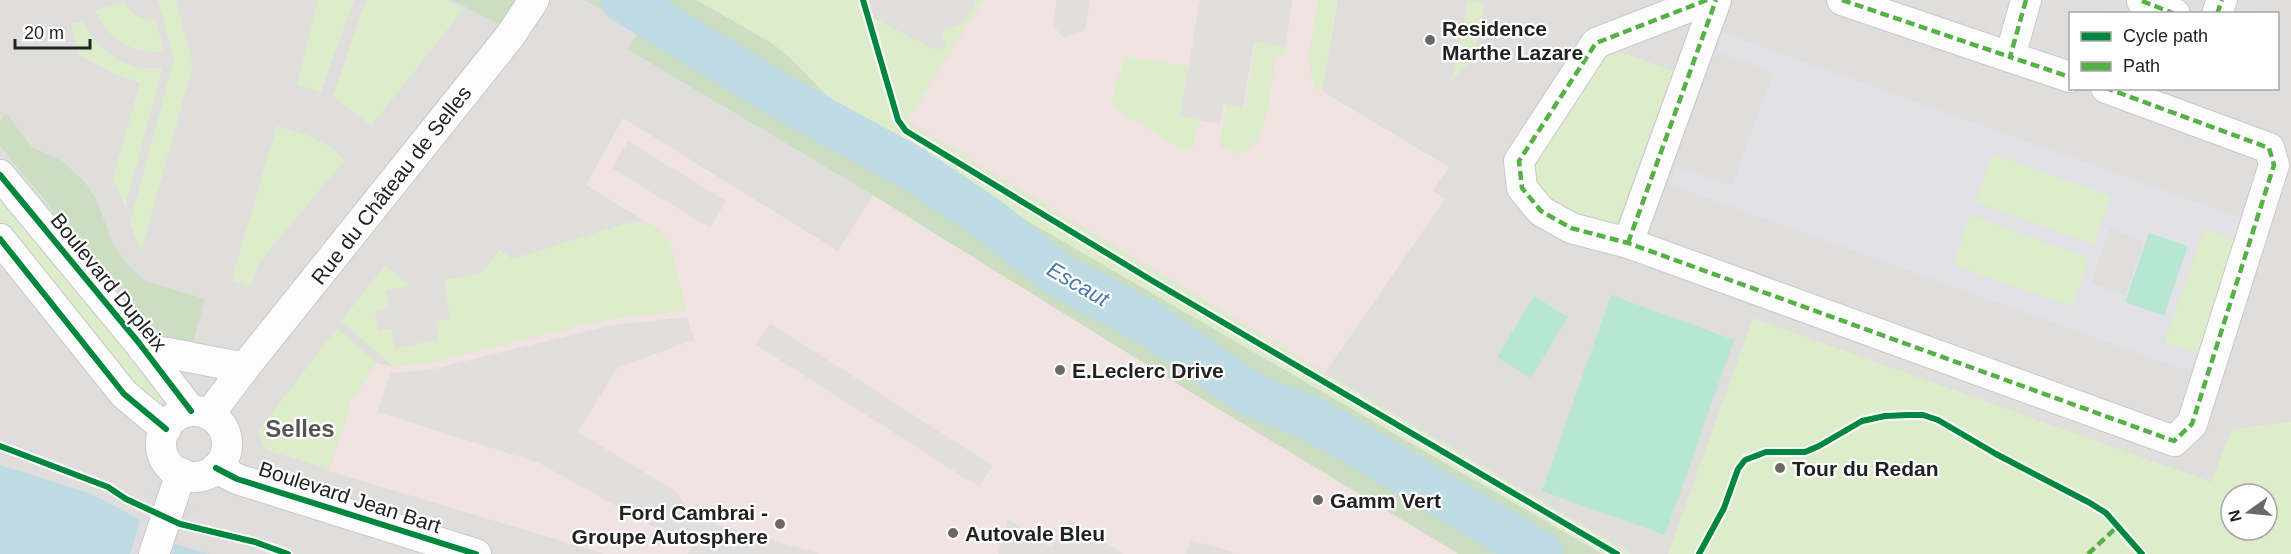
<svg xmlns="http://www.w3.org/2000/svg" width="2291" height="554" viewBox="0 0 2291 554" font-family="Arial,sans-serif">
  <rect width="100%" height="100%" fill="#f0eeeb"/>
  <path fill="#dfdedc" fill-rule="evenodd" d="M0 0H2291V554H0ZM2070 14H2278V88H2070ZM2231 494H2267V530H2231Z"/>
  <g fill="#f1e3e1">
    <polygon points="984,0 1338,0 1322,91 1449,167 1433,191 1445,199 1325,373 907,121"/>
    <polygon points="623,118 838,251 873,195 1202,399 1459,554 605,554 329,471 351,401 377,363 394,367 427,363 610,319 686,310 670,244 659,230 586,185"/>
  </g>
  <g fill="#ddeccb" fill-rule="evenodd">
    <polygon points="158,0 176,0 193,65 141,252 130,223 174,59"/>
    <polygon points="318,0 354,0 321,92 297,85"/>
    <polygon points="366,0 446,0 463,10 371,126 333,96"/>
    <polygon points="696,0 860,0 864,13 936,50 941,30 974,8 976,0 984,0 907,121 1325,373 1632,554 1602,554 1005,208 830,99 791,59 773,44"/>
    <path d="M1263 0 1268 44 1285 47 1284 56 1276 55C1271 82 1267 182 1220 145L1226 104 1245 107Z"/>
    <polygon points="1318,0 1338,0 1322,91 1314,87 1308,58"/>
    <polygon points="1468,0 1485,4 1474,58 1452,81"/>
    <path d="M125 2C132 16 141 21 155 19L164 51C133 56 107 38 95 10Z"/>
    <path d="M83 21C96 50 131 76 163 66L125 208 113 178 140 83 114 74 79 55 71 24Z"/>
    <polygon points="1612,49 1673,71 1616,227 1563,217 1527,175 1582,72"/>
    <polygon points="1125,57 1188,66 1180,116 1200,120 1192,149 1187,150 1179,147 1121,113 1115,108 1112,99"/>
    <polygon points="277,126 307,135 331,147 344,161 258,264 251,287 231,281"/>
    <polygon points="1992,153 2111,196 2094,245 1975,202"/>
    <polygon points="0,189 167,396 157,406 149,403 68,307 0,219"/>
    <polygon points="1970,215 2090,258 2072,307 1953,265"/>
    <polygon points="643,221 659,230 670,244 686,310 610,319 427,363 394,367 341,321 385,265 411,286 386,290 389,308 375,311 378,331 392,329 395,348 438,340 436,321 450,319 444,280 481,273 499,250 513,259 623,224"/>
    <polygon points="2204,229 2238,241 2198,354 2164,343"/>
    <path d="M1753 318 2211 482 2232 429 2291 422V554H1668ZM2231 494H2267V530H2231Z"/>
    <polygon points="337,328 377,363 351,401 329,469 266,450 258,431"/>
  </g>
  <g fill="#cbdec1">
    <polygon points="452,0 526,0 508,29"/>
    <polygon points="584,0 696,0 773,44 791,59 830,99 1005,208 1602,554 1459,554 1202,399 873,195 627,49 640,31"/>
    <polygon points="6,113 32,147 62,161 84,181 96,199 112,241 125,262 145,281 205,299 193,342 160,339 0,146 0,121"/>
  </g>
  <g fill="#b7e6d2">
    <polygon points="2149,232 2188,246 2164,316 2125,302"/>
    <polygon points="1611,295 1734,340 1665,535 1542,491"/>
    <polygon points="1534,296 1568,317 1531,378 1497,357"/>
  </g>
  <g fill="#e0dfde">
    <polygon points="871,0 976,0 967,19 957,26 941,31 946,47 936,50 877,18"/>
    <polygon points="1057,0 1090,0 1085,30 1064,38 1052,25"/>
    <polygon points="1200,0 1293,0 1285,47 1254,42 1243,107 1223,104 1220,124 1180,116"/>
    <polygon points="1994,0 2054,0 2035,48 1988,31"/>
    <polygon points="2112,0 2257,0 2252,13 2108,14"/>
    <polygon points="628,141 726,201 710,228 612,168"/>
    <polygon points="468,219 502,246 481,273 456,278 449,244"/>
    <polygon points="399,248 427,271 416,285 411,286 385,265"/>
    <polygon points="1762,292 2174,441 2164,465 1753,318"/>
    <polygon points="687,317 694,340 618,367 578,432 677,492 692,517 821,554 688,554 690,547 539,463 377,412 390,373 429,370 612,325"/>
    <polygon points="770,323 993,466 979,487 756,345"/>
    <polygon points="1008,519 1051,548 1070,520 1124,554 998,554"/>
    <polygon points="1190,540 1233,552 1232,554 1186,554"/>
  </g>
  <path fill="#e2e1e5" fill-rule="evenodd" d="M1723 33 2243 219 2238 241 2204 229 2164 342 2198 354 2188 371 1669 184 1676 166 1732 186 1773 73 1717 51ZM1992 154 2111 196 2094 245 1975 202ZM1970 215 2089 258 2072 307 1953 265ZM2110 229 2144 241 2125 295 2091 283ZM2149 233 2188 246 2164 316 2125 302Z"/>
  <polygon fill="#bfdbe3" points="0,465 92,494 140,520 137,534 210,554 0,554"/>
  <polygon fill="#dedddd" points="149,490 198,506 180,526 172,554 130,554"/>
  <g fill="none" stroke-linecap="round" stroke-linejoin="round">
    <polyline stroke="#bfdbe3" stroke-width="45" points="623,0 789,101 910,167 990,221 1060,276 1147,322 1252,395 1310,418 1341,435 1541,554"/>
    <defs>
      <g id="minor">
        <polyline points="1707,0 1596,43 1519,161 1522,188 1541,211 1571,228 1628,243 2174,441 2192,424 2274,165 2269,148 2106,88"/>
        <polyline points="1842,0 2010,57"/>
        <polyline points="2026,0 2010,57 2070,77"/>
        <polyline points="2142,1 2175,14"/>
        <polyline points="2217,14 2222,0"/>
        <polyline points="0,175 139,343 191,411"/>
        <polyline points="0,239 124,394 166,429"/>
        <polyline points="1628,243 1716,0"/>
        <path d="M144 350C178 353 211 363 245 367"/>
        <circle cx="194" cy="444" r="33"/>
        <polyline points="209,415 245,367 510,36 534,0"/>
        <polyline points="216,468 237,479 476,554"/>
        <polyline points="154,554 181,473"/>
      </g>
    </defs>
    <use href="#minor" stroke="#c9c8c7" stroke-width="32"/>
    <use href="#minor" stroke="#fdfcfc" stroke-width="30"/>
    <g stroke="#55b145" stroke-width="4.5" stroke-dasharray="9 4.5" stroke-linecap="butt">
      <polyline points="1707,0 1596,43 1519,161 1522,188 1541,211 1571,228 1628,243 2174,441 2192,424 2274,165 2269,148 2106,88"/>
      <polyline points="1842,0 2010,57"/>
      <polyline points="2026,0 2010,57 2070,77"/>
      <polyline points="2142,1 2175,14"/>
      <polyline points="2217,14 2222,0"/>
      <polyline points="1628,243 1716,0"/>
      <polyline points="2088,554 2118,526"/>
    </g>
    <defs>
      <g id="cycleway">
        <polyline points="863,0 898,120 906,131 1151,280 1617,554"/>
        <polyline points="0,175 139,343 191,411"/>
        <polyline points="0,239 124,394 166,429"/>
        <polyline points="0,446 108,487 126,499 180,524 255,542 288,554"/>
        <polyline points="216,468 237,479 476,554"/>
        <polyline points="1699,554 1724,508 1738,469 1745,460 1766,452 1805,452 1819,446 1862,421 1885,416 1909,415 1923,415 1938,420 1996,454 2090,503 2106,513 2142,554"/>
      </g>
    </defs>
    <use href="#cycleway" stroke="#fff" stroke-width="10"/>
    <use href="#cycleway" stroke="#00873e" stroke-width="6"/>
  </g>
  <g fill="#6a6968" stroke="#fff" stroke-width="2">
    <circle cx="1430" cy="40" r="6"/>
    <circle cx="1060" cy="370" r="6"/>
    <circle cx="1780" cy="468" r="6"/>
    <circle cx="1318" cy="500" r="6"/>
    <circle cx="780" cy="524" r="6"/>
    <circle cx="953" cy="533" r="6"/>
  </g>
  <g text-anchor="middle" dominant-baseline="central" stroke-width="4.5" stroke-linejoin="round" paint-order="stroke">
    <g font-size="21" font-weight="bold" fill="#222" stroke="#fff" text-anchor="start">
      <text x="1442" y="28">Residence<tspan x="1442" dy="24">Marthe Lazare</tspan></text>
      <text x="1072" y="370">E.Leclerc Drive</text>
      <text x="1792" y="468">Tour du Redan</text>
      <text x="1330" y="500">Gamm Vert</text>
      <text x="768" y="512" text-anchor="end">Ford Cambrai -<tspan x="768" dy="24">Groupe Autosphere</tspan></text>
      <text x="965" y="533">Autovale Bleu</text>
    </g>
    <g font-size="21" fill="#222" stroke="#fff">
      <text transform="translate(391 185) rotate(-52)">Rue du Château de Selles</text>
      <text transform="translate(109 282) rotate(51)">Boulevard Dupleix</text>
      <text transform="translate(350 497) rotate(18)">Boulevard Jean Bart</text>
    </g>
    <g font-size="22" font-style="italic" fill="#4a7aab" stroke="#fff">
      <text transform="translate(1078 284) rotate(30)">Escaut</text>
    </g>
    <g font-size="24" font-weight="bold" fill="#555" stroke="#fff">
      <text x="300" y="428">Selles</text>
    </g>
  </g>
  <rect x="2069" y="12" width="210" height="78" fill="#ffffff" stroke="#a7a7a7" stroke-width="1.5"/>
  <rect x="2081" y="32" width="30" height="9" fill="#00873e" stroke="#a7a7a7" stroke-width="1.5"/>
  <text x="2123" y="42" font-size="18" fill="#222222">Cycle path</text>
  <rect x="2081" y="62" width="30" height="9" fill="#55b145" stroke="#a7a7a7" stroke-width="1.5"/>
  <text x="2123" y="72" font-size="18" fill="#222222">Path</text>
  <g transform="translate(2249 512) rotate(255)"><circle r="28" fill="#ffffff" stroke="#a7a7a7" stroke-width="1.5"/>
  <path d="M0-4.5L10 22L0 15L-10 22Z" fill="#6a6968"/>
  <text y="-9" font-size="16" font-weight="bold" text-anchor="middle" fill="#222222">N</text>
  </g>
  <path d="M15 39v9h75v-9" fill="none" stroke="#222222" stroke-width="3"/>
  <text x="24" y="39" font-size="18" fill="#222222" stroke="#ffffff" stroke-width="4.5" paint-order="stroke">20 m</text>
</svg>
